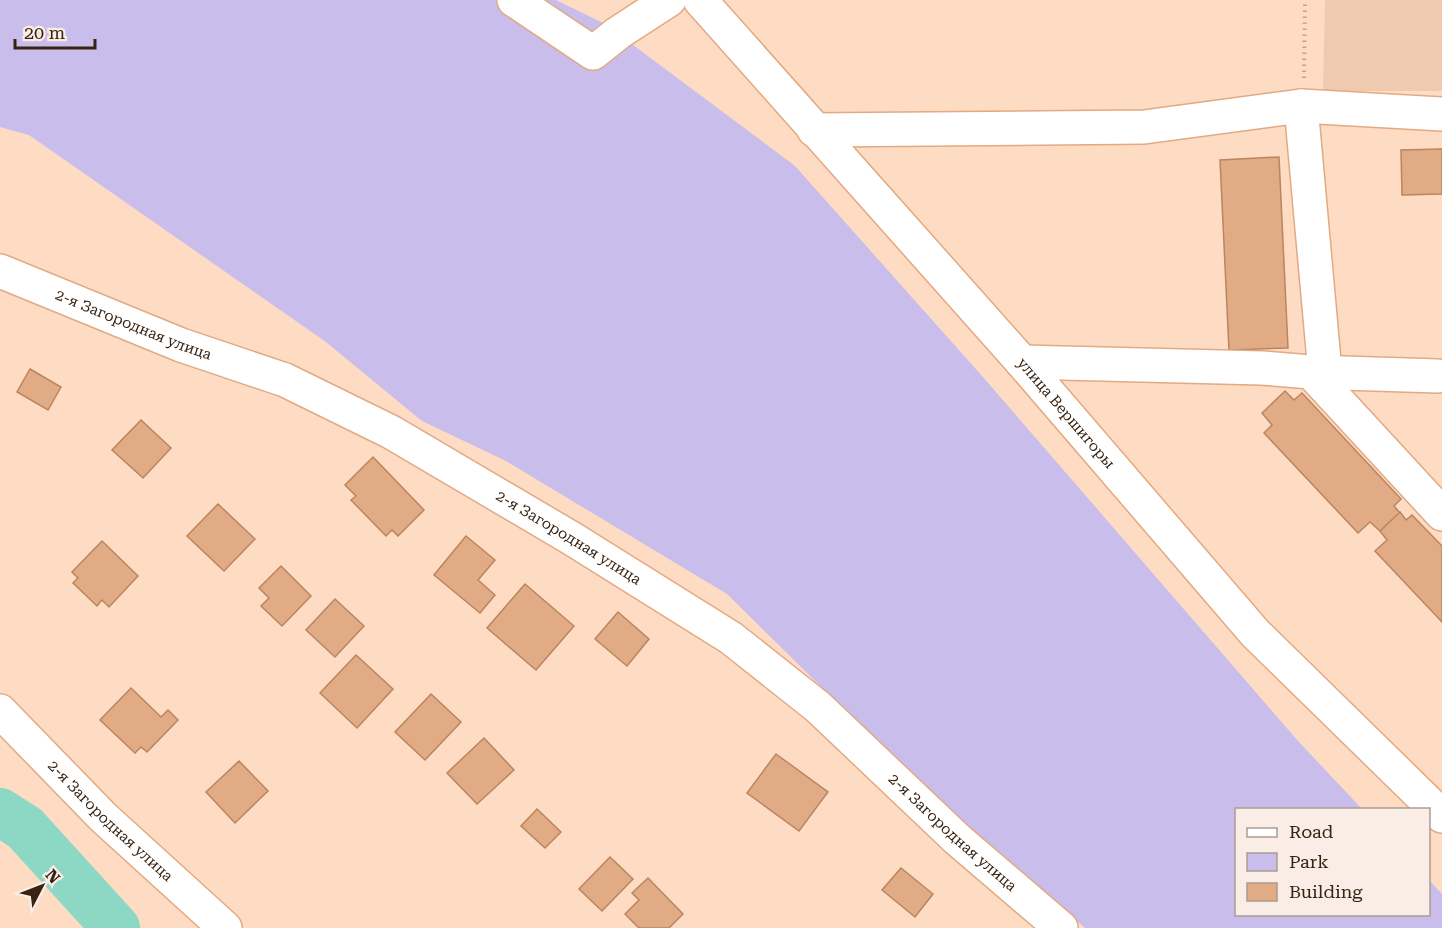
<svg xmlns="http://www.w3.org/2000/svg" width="1442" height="928" viewBox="0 0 1442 928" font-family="'Roboto Serif',serif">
  <rect width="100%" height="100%" fill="#fedbc3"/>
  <polygon fill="#efcaaf" points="1325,0 1442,0 1442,91 1323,91"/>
  <polygon fill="#c9bdec" points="0,0 556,0 605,24 795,166 982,376 1298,741 1362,809 1236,810 1236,914 1428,914 1429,880 1442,894 1442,928 1085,928 937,801 727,594 506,461 422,421 326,342 29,135 0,127"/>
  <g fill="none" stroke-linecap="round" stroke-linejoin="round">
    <polyline stroke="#8cd8c5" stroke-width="48" points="0,812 25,828 116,928"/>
  </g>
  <g fill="#e0ab85" stroke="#ba855f" stroke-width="1.5">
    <polygon points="1442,149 1442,194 1402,195 1401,150"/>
    <polygon points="1279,157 1288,348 1229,350 1220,160"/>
    <polygon points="30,369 61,387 48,410 17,392"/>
    <polygon points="1285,391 1294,400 1302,393 1401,499 1394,506 1400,513 1380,531 1370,522 1358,533 1264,433 1272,425 1262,413"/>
    <polygon points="141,420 171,448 143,478 112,450"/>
    <polygon points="373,457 424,510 398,536 392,530 386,536 351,500 356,496 345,485"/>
    <polygon points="218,504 255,539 224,571 187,536"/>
    <polygon points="1400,512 1406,520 1412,515 1442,546 1442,622 1375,551 1387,540 1380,531"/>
    <polygon points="466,536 495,560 478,580 495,595 480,613 434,575"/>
    <polygon points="102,541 138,576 109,607 102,600 97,606 73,583 78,578 72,572"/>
    <polygon points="281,566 311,596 282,626 261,606 269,598 259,588"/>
    <polygon points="525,584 574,626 536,670 487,628"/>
    <polygon points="335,599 364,626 335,657 306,630"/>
    <polygon points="618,612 649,639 627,666 595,639"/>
    <polygon points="356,655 393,689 357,728 320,693"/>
    <polygon points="131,688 161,717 168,710 178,720 147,752 141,747 135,753 100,720"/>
    <polygon points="431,694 461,722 425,760 395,732"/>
    <polygon points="484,738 514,770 477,804 447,773"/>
    <polygon points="776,754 828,792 799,831 747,793"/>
    <polygon points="239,761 268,791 235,823 206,792"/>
    <polygon points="537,809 561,832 545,848 521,826"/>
    <polygon points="610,857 633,879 602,911 579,889"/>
    <polygon points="901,868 933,894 915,917 882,890"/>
    <polygon points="648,878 683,914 669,928 639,928 625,914 639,900 632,893"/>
  </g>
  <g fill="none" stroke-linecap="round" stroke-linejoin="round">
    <defs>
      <g id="minor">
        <polyline points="514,0 593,53 618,33 669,0"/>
        <path id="s1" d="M700 0 1022 362 1255 633 1442 816"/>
        <polyline points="1301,106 1325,372"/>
        <polyline points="814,130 1144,127 1301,106 1442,114"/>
        <path id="s2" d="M0 271 181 345 285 380 391 432 571 538 731 638 818 707 957 839 1061 928"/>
        <polyline points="1022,362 1262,368 1311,372 1438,376"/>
        <polyline points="1311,372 1442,514"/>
        <path id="s3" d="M0 711 103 817 225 928"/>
      </g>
    </defs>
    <use href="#minor" stroke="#e1aa83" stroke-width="36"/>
    <polyline stroke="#c2a48e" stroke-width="4" stroke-dasharray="1.5 4.5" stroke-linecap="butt" points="1304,78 1305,0"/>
    <use href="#minor" stroke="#fff" stroke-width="33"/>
  </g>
  <g text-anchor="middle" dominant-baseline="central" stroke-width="4.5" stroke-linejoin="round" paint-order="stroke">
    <g font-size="15" fill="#382313" stroke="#f9ede5">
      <text stroke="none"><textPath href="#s2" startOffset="144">2-я Загородная улица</textPath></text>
      <text stroke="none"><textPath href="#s1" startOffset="552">улица Вершигоры</textPath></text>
      <text stroke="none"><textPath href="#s2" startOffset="630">2-я Загородная улица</textPath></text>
      <text stroke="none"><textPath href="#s3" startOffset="156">2-я Загородная улица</textPath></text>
      <text stroke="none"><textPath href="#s2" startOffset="1116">2-я Загородная улица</textPath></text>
    </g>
  </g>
  <rect x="1235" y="808" width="195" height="108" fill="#f9ede5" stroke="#ac9c91" stroke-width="1.5"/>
  <rect x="1247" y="828" width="30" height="9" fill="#ffffff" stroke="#ac9c91" stroke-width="1.5"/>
  <text x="1289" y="838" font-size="18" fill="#382313">Road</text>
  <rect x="1247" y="853" width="30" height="18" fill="#c9bdec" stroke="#ac9c91" stroke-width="1.5"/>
  <text x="1289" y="868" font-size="18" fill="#382313">Park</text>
  <rect x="1247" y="883" width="30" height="18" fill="#e0ab85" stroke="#ac9c91" stroke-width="1.5"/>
  <text x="1289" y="898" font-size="18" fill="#382313">Building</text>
  <g transform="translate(42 886) rotate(48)" stroke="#f9ede5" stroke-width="4.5" paint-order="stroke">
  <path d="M0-4.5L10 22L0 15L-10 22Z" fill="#382313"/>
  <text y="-9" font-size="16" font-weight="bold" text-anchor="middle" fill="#382313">N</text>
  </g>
  <path d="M15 39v9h80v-9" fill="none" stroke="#382313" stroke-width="3"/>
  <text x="24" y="39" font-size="18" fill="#382313" stroke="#f9ede5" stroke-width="4.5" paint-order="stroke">20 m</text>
</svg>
